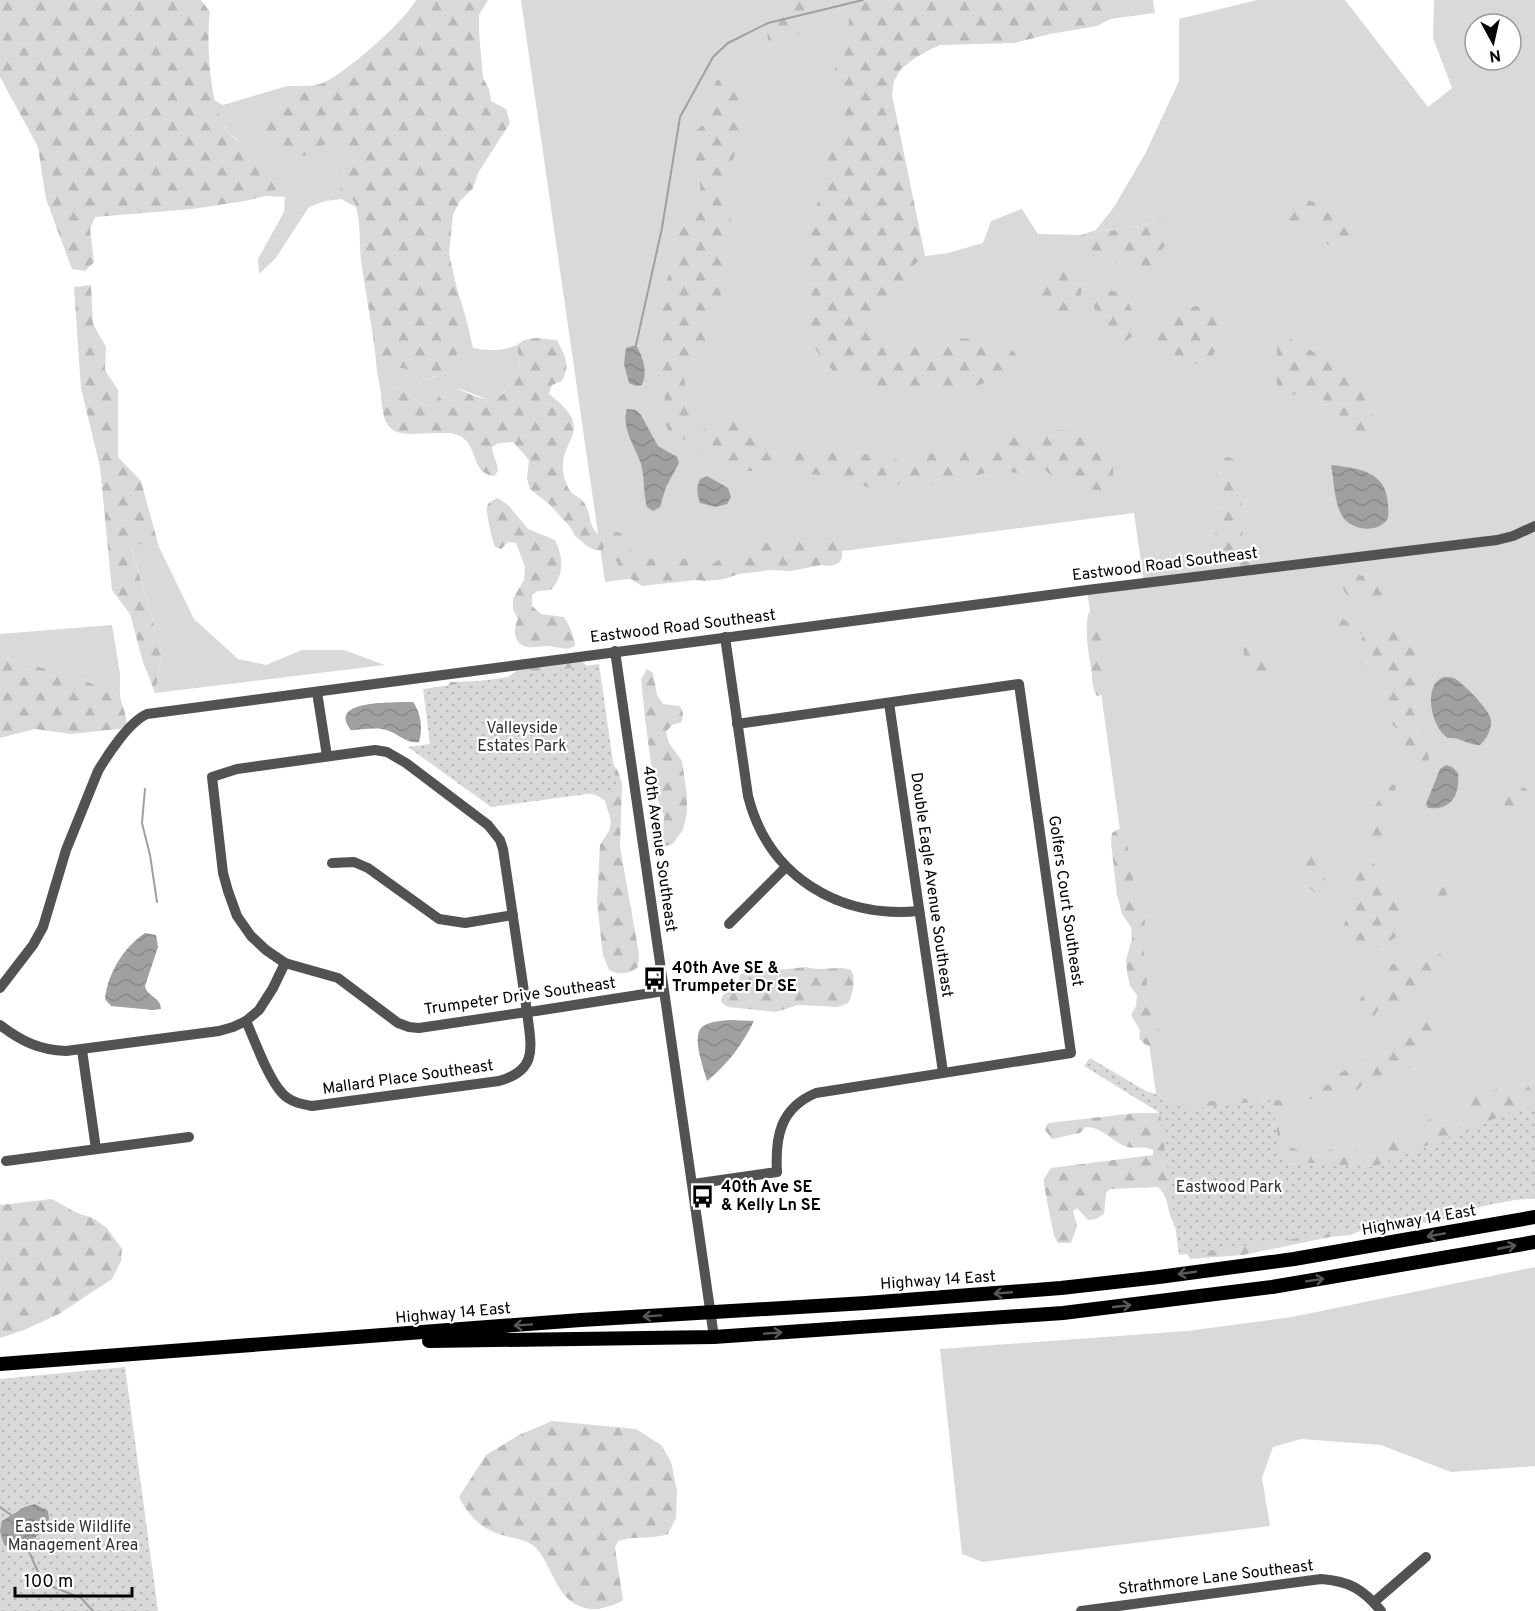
<svg xmlns="http://www.w3.org/2000/svg" width="1535" height="1611" viewBox="0 0 1535 1611" font-family="Overpass,sans-serif">
  <defs>
    <pattern id="forest-firs" width="22" height="20" patternUnits="userSpaceOnUse" patternTransform="scale(1.5)"><rect width="22" height="20" fill="#d9d9d9"/><path d="M5 1l3.5 6h-7zM16 11l3.5 6h-7z" fill="#b8b8b8"/></pattern>
    <pattern id="park-dots" width="8" height="8" patternUnits="userSpaceOnUse" patternTransform="scale(1.5)"><rect width="8" height="8" fill="#d9d9d9"/><path d="M2 2h.1M6 6h.1" fill="none" stroke="#b8b8b8" stroke-width="1.8" stroke-linecap="round"/></pattern>
    <pattern id="water-waves" width="16" height="10" patternUnits="userSpaceOnUse" patternTransform="scale(1.5)"><rect width="16" height="10" fill="#a0a0a0"/><path d="M0 5q4-4 8 0t8 0" fill="none" stroke="#888"/></pattern>
  </defs>
  <rect width="100%" height="100%" fill="#fff"/>
  <g fill="#d9d9d9" fill-rule="evenodd">
    <path d="M521 0H1153L1155 13 1027 30 883 6 895 260 948 253 983 243 991 221 1022 209 1038 234 1081 235 1080 237 1172 226 1159 220 1141 227 1128 226 1111 231 1096 230 1114 207 1145 154 1179 81V19L1257 0H1345L1428 107 1452 88 1433 38 1434 0H1535V1105L1373 1167 1282 1161 1156 1094 1087 590 1144 583 1134 513 605 582ZM1475 24H1511V60H1475Z"/>
    <path d="M287 86 278 107 313 151 326 142 341 136 349 143C349 159 339 176 342 192L352 198 356 207 341 199 325 201 309 207 275 259 259 274 258 259 284 212 285 197 266 196 275 191 239 141 229 133 219 118 214 100 223 105Z"/>
    <path d="M466 318 473 348C489 351 502 351 517 345L520 369 506 390 497 398 489 400 460 389 443 388 433 407C416 405 405 386 388 386L381 394 377 371 384 378 399 368 406 369 425 381C452 372 464 346 466 318Z"/>
    <polygon points="130,542 159,547 194,619 238,659 266,665 302,650 344,650 385,665 155,693 162,652"/>
    <path d="M112 625 120 674V697C82 676 42 667 0 658V634Z"/>
    <polygon points="1535,1267 1535,1466 1451,1472 1381,1445 1301,1439 1273,1447 1262,1478 1270,1526 982,1562 962,1554 940,1349 1187,1331 1292,1317"/>
  </g>
  <g fill="url(#forest-firs)">
    <path d="M0 0H201L210 12C206 39 209 114 230 134 248 151 265 152 280 176L275 191 266 196 245 201 192 209 95 217 90 229 94 262 85 271 72 269 46 199 38 147 0 77Z"/>
    <path d="M416 0H488L479 15V32L483 78 489 89 491 101 506 109 510 123 478 173 473 188 460 201 453 214 449 254 457 289 466 318 465 337 453 362 445 371 425 381 406 369 400 368 392 376 384 378 377 371C374 334 366 297 361 260 359 241 361 221 355 204 352 197 347 195 341 192 339 176 349 159 349 143L341 136C327 142 316 150 303 156 288 149 275 142 265 129L287 86C297 86 310 87 320 84 342 77 405 21 416 0Z"/>
    <path d="M783 0H814L805 9C804 34 799 39 775 45L768 40C765 23 771 12 783 0Z"/>
    <path d="M855 0 1116 1V12L1112 18 1097 26 1050 34 1014 43 941 45 931 49 915 58 901 69 894 81 892 95 925 256 907 271V287L887 297 880 316 871 322V333L876 341C887 343 897 341 908 341 917 341 928 346 936 345 940 344 944 341 949 340 968 337 1009 337 1017 357L1013 367 1002 375 966 391 912 393 889 391 834 372 819 354 811 341 807 323 810 306 805 248 807 230 820 197 822 166 845 124V106L835 70 837 53 848 29 850 11Z"/>
    <path d="M726 76 744 77 746 91 739 105 741 136 728 175 729 214 732 224 721 252 724 274 718 310 710 329 709 347C702 350 692 353 688 359 676 378 694 402 693 421 693 428 690 433 687 439L677 440 670 435 664 420 665 400 655 347V337L662 295 670 271 679 233 687 219 690 208 700 197V167L689 154V136L712 118 710 99 716 81Z"/>
    <polygon points="1304,199 1340,210 1352,235 1346,254 1320,240 1309,222 1285,226 1277,218 1284,211"/>
    <path d="M1159 220 1170 222C1180 239 1159 245 1157 260L1162 266 1157 272H1142L1119 267 1115 261 1118 258 1135 259 1138 253 1118 251 1101 253 1084 248 1079 237 1081 235 1096 230 1111 231 1128 226 1141 227Z"/>
    <polygon points="1053,266 1082,266 1093,269 1094,273 1091,280 1082,283 1079,317 1074,322 1069,322 1055,307 1039,293 1038,285 1046,268"/>
    <polygon points="91,285 93,324 106,347 105,370 118,390 118,457 141,481 159,547 130,543 162,652 155,693 143,662 130,614 112,590 100,467 81,388 74,287"/>
    <path d="M1107 287 1112 291 1123 292 1133 312 1135 320 1133 336 1124 342C1106 333 1090 317 1095 295Z"/>
    <path d="M1196 306C1217 309 1224 312 1225 335 1216 344 1215 358 1205 366L1189 362 1151 343 1149 334C1160 317 1177 311 1196 306Z"/>
    <path d="M1287 337 1346 370 1364 387 1373 412 1374 434 1369 441C1341 448 1336 393 1307 391 1298 391 1290 398 1280 399L1277 394V343Z"/>
    <path d="M536 338 557 340C565 357 571 363 562 381L552 385 549 394C602 434 552 439 565 480 571 499 578 493 585 504 590 512 589 523 595 531 598 535 603 536 604 541 605 545 604 546 603 550H595L587 546 575 536 571 528 549 504 530 489 527 479 529 460 513 442 499 443 492 447C492 456 498 462 498 471L494 476C470 473 479 446 460 436 453 432 444 433 436 433 398 434 383 440 381 394L388 386C405 386 415 405 433 407L443 388 449 385C467 391 490 410 506 390 511 383 515 376 520 369L517 345 524 340Z"/>
    <path d="M733 417 738 420 746 434 771 449 772 464 770 469C760 470 750 473 740 469 736 467 732 463 727 461 710 456 699 462 696 438 706 425 717 420 733 417Z"/>
    <path d="M1049 429 1088 432C1094 439 1095 449 1101 455 1105 459 1109 460 1113 465V483L1107 490H1093C1082 474 1072 486 1057 479 1050 475 1044 468 1037 463L1017 473 998 470 974 476 966 479 959 487H938L930 482H916L870 488 828 475 802 474 788 471 783 464 794 451 813 448 833 449 854 454H875L904 462 918 460 928 454 972 446H985L1000 434 1032 432Z"/>
    <path d="M1229 457 1236 461 1234 480 1244 490 1241 507 1243 544 1256 554V562C1245 573 1233 564 1220 564 1202 565 1180 580 1165 567V560C1180 554 1199 557 1215 553 1217 543 1215 534 1215 524 1215 519 1218 515 1217 510 1214 492 1213 475 1222 458Z"/>
    <path d="M498 498 508 505 528 529 555 540C564 558 564 575 551 590L538 591 532 595V606L541 614 564 617C570 627 574 635 575 646 565 652 557 646 547 646 541 646 533 648 527 647 513 644 513 629 518 619L513 609V599L524 580 525 567 516 543 508 542 501 549 495 547C492 539 486 515 487 507 488 502 493 500 498 498Z"/>
    <polygon points="616,532 621,533 626,545 634,553 646,558 660,561 668,558 686,559 689,567 700,568 713,564 724,556 743,555 753,548 783,537 798,536 833,541 842,546 842,558 839,563 831,566 821,565 791,571 771,570 739,574 724,579 705,581 696,580 642,586 628,577 619,566 611,551 610,537"/>
    <polygon points="1344,572 1350,572 1366,577 1367,579 1373,575 1376,576 1398,597 1398,602 1370,601 1349,597 1344,591 1340,576"/>
    <path d="M1093 610 1097 625 1105 635 1106 642 1101 652 1104 678 1110 687V693L1097 696C1091 687 1093 678 1091 668 1088 650 1085 633 1088 614Z"/>
    <path d="M1341 618 1349 622 1393 630 1410 635 1420 644 1422 657 1416 703 1429 756 1428 766 1422 776 1415 774 1413 756 1401 743 1399 730C1384 721 1378 698 1384 683L1382 676 1377 673 1370 674 1360 662 1359 650 1363 635 1357 630 1346 632 1335 630 1334 619Z"/>
    <path d="M1251 644 1255 648 1256 655 1271 665 1272 671 1265 679C1250 681 1242 659 1244 646Z"/>
    <path d="M0 658C42 667 82 676 120 697L126 717 127 728 71 734 35 729 0 738Z"/>
    <path d="M581 661 591 669 609 759 618 771 622 784 620 847 639 954 638 967C627 975 620 975 609 970L603 955 597 903 600 845 609 831 611 821 605 801 598 796 577 789 447 688 450 682 504 680 522 667Z"/>
    <polygon points="647,669 653,673 657,695 663,704 680,706 683,713 682,722 672,725 666,732 669,743 682,761 687,796 687,813 683,829 673,844 665,846 663,838 664,816 658,801 657,776 651,764 645,718 641,679"/>
    <path d="M1386 782 1396 786C1394 797 1387 804 1385 815 1382 826 1384 836 1379 845 1371 848 1368 848 1362 842L1368 815 1380 799 1376 790 1377 784Z"/>
    <path d="M1515 786 1525 788 1529 793 1522 812 1516 820 1504 816 1499 810C1502 798 1505 792 1515 786Z"/>
    <polygon points="1118,829 1125,831 1136,898 1143,908 1145,921 1143,941 1148,995 1160,1033 1159,1043 1153,1047 1146,1045 1139,1039 1140,1030 1131,1015 1136,1006 1137,995 1130,986 1127,972 1126,960 1132,939 1131,927 1122,914 1117,895 1111,843 1112,833"/>
    <path d="M1304 848C1322 853 1327 881 1325 898 1306 895 1299 864 1304 848Z"/>
    <path d="M1356 852C1383 860 1374 876 1389 895L1408 902 1412 909C1404 939 1376 958 1346 946L1341 939 1342 930 1352 906 1349 866 1351 855Z"/>
    <path d="M1444 871C1453 881 1451 892 1442 901L1435 902 1430 896C1433 886 1434 876 1444 871Z"/>
    <path d="M1430 951 1442 955 1446 962C1435 996 1409 1001 1379 1008 1374 1019 1367 1023 1355 1022L1352 1018 1353 1010 1368 988 1382 990 1390 986 1385 973 1389 965 1411 960Z"/>
    <path d="M806 967C823 972 837 965 851 970 856 977 853 995 848 1003L838 1007 798 1005 776 1012 728 1007 721 1002C722 991 728 994 734 988 738 984 738 979 741 974Z"/>
    <path d="M1435 1020 1442 1025 1443 1031 1432 1045 1423 1048 1416 1065 1391 1077 1365 1081C1351 1103 1320 1103 1298 1096L1299 1090 1333 1084 1334 1076 1392 1046C1400 1028 1418 1025 1435 1020Z"/>
    <path d="M1535 1075V1199L1504 1200 1485 1204 1470 1212 1444 1219 1419 1224 1401 1222 1372 1226 1351 1235 1330 1237 1243 1255 1190 1259C1183 1246 1177 1232 1171 1218 1167 1207 1168 1196 1158 1187L1110 1189 1106 1193 1104 1214 1096 1219 1088 1220 1077 1208 1073 1211 1077 1226 1071 1243H1058L1054 1236 1044 1185V1179L1051 1168 1153 1155V1150C1143 1145 1134 1150 1125 1146 1110 1140 1102 1127 1086 1127L1080 1133 1052 1139 1045 1130 1048 1123 1136 1113H1155L1217 1100 1261 1098 1283 1101 1285 1105C1268 1138 1289 1155 1321 1152 1328 1151 1333 1148 1340 1149 1344 1149 1349 1148 1354 1149 1366 1152 1365 1159 1379 1153L1382 1136 1394 1135 1415 1146 1420 1145 1426 1121C1446 1111 1443 1132 1469 1117L1471 1098 1476 1093C1488 1094 1502 1086 1510 1087 1514 1088 1520 1091 1524 1093L1528 1086 1530 1077Z"/>
    <polygon points="52,1199 77,1213 93,1218 107,1228 122,1249 121,1261 112,1279 59,1314 24,1330 0,1338 0,1205"/>
    <path d="M552 1421 636 1429 661 1445 671 1462 677 1491 676 1518 668 1534C651 1540 635 1535 618 1541L615 1548 623 1600C616 1605 606 1607 598 1609 557 1611 555 1568 536 1548 526 1538 514 1539 502 1535 481 1529 469 1516 459 1497L486 1455 519 1435Z"/>
  </g>
  <g fill="url(#park-dots)">
    <polygon points="599,664 617,790 491,807 408,747 430,744 423,689"/>
    <polygon points="1090,1058 1146,1091 1156,1094 1185,1109 1272,1100 1282,1161 1373,1167 1504,1115 1535,1105 1535,1196 1384,1226 1179,1255 1160,1113 1084,1066"/>
    <polygon points="125,1367 158,1611 0,1611 0,1379"/>
  </g>
  <g fill="url(#water-waves)">
    <path d="M636 345C643 357 648 372 642 385L636 386 629 383 624 364 626 348Z"/>
    <path d="M627 409 636 410 641 415 658 446 677 457 679 463 666 487 660 507 653 511 647 507C643 493 645 478 641 464 635 446 621 429 627 409Z"/>
    <path d="M1331 465C1358 468 1387 471 1388 505 1388 511 1390 518 1385 522 1374 534 1348 529 1341 514 1334 500 1334 480 1331 465Z"/>
    <path d="M707 476 728 488 731 497 727 504 716 507 700 503C697 494 696 488 700 479Z"/>
    <path d="M1444 677C1448 677 1450 677 1454 678 1463 683 1490 710 1491 720 1492 729 1486 740 1480 745 1467 745 1461 737 1448 738 1431 728 1422 684 1444 677Z"/>
    <path d="M401 702H413C421 713 423 729 419 742 407 744 400 735 389 731 376 726 364 730 351 730 328 701 386 703 401 702Z"/>
    <path d="M1446 765 1452 767 1458 773C1460 794 1452 811 1428 808L1426 804 1440 769Z"/>
    <path d="M145 933 156 935 158 947 145 986C147 997 161 997 161 1009L153 1010 111 1006 105 999C108 973 123 948 145 933Z"/>
    <path d="M730 1020 754 1021C742 1045 728 1064 707 1081 704 1069 692 1039 701 1028 708 1021 721 1021 730 1020Z"/>
    <polygon points="35,1504 48,1511 49,1518 47,1527 26,1546 16,1548 4,1545 0,1531 2,1521 25,1507"/>
  </g>
  <g fill="none" stroke-linecap="round" stroke-linejoin="round">
    <g stroke="#a0a0a0" stroke-width="2">
      <polyline points="636,345 662,228 680,117 713,57 728,43 768,23 863,0"/>
      <polyline points="145,789 142,823 150,855 157,902"/>
      <polyline points="0,1507 15,1518"/>
      <polyline points="26,1545 43,1583 81,1598 93,1611"/>
    </g>
    <g stroke="#525252" stroke-width="10">
      <path d="M725 637 748 796C768 876 839 919 919 911"/>
      <polyline points="615,651 714,1337"/>
      <polyline points="317,692 327,756"/>
      <polyline points="889,703 943,1072"/>
      <polyline points="332,863 354,862 368,868 439,919 465,923 513,915"/>
      <polyline points="729,924 786,867"/>
      <path d="M0 988 33 945 43 927 66 850 98 771C108 754 129 722 147 714L1087 590 1497 540 1513 536 1535 526"/>
      <path d="M246 1021C255 1041 268 1078 282 1093 290 1102 301 1104 312 1106L499 1081C539 1070 531 1046 527 1012L503 849 500 840 488 825 406 763 387 752 375 750 237 769 212 777 223 873 228 891 237 916 251 936 266 950 285 963 338 978 398 1023 409 1027 419 1028 527 1012 536 1011 664 991"/>
      <path d="M0 1025C21 1041 39 1050 66 1051L219 1031 233 1027 246 1021 259 1010 273 988 285 963"/>
      <polyline points="82,1050 96,1149"/>
      <polyline points="6,1161 189,1137"/>
      <path d="M693 1184 777 1172C775 1137 780 1108 816 1093L1071 1053 1019 684 737 724"/>
      <polyline points="1374,1602 1426,1557"/>
      <path d="M1081 1611 1321 1579C1349 1581 1363 1589 1381 1611"/>
    </g>
    <g stroke="#000" stroke-width="14">
      <polyline points="429,1341 714,1337 1063,1313 1272,1287 1535,1242"/>
      <polyline points="0,1364 581,1320 866,1303 1061,1288 1159,1277 1294,1259 1535,1217"/>
    </g>
  </g>
  <defs><path id="oneway-shaft" d="M-6 0H5M1.5-3L5.5 0L1.5 3" fill="none" stroke-width="1.6" stroke-linecap="round" stroke-linejoin="round" transform="scale(1.5)"/></defs>
  <g stroke="#595959">
    <use href="#oneway-shaft" transform="translate(1436 1235) rotate(170)"/>
    <use href="#oneway-shaft" transform="translate(1507 1247) rotate(-11)"/>
    <use href="#oneway-shaft" transform="translate(1187 1273) rotate(172)"/>
    <use href="#oneway-shaft" transform="translate(1315 1280) rotate(-9)"/>
    <use href="#oneway-shaft" transform="translate(1003 1293) rotate(175)"/>
    <use href="#oneway-shaft" transform="translate(1122 1306) rotate(-6)"/>
    <use href="#oneway-shaft" transform="translate(652 1316) rotate(176)"/>
    <use href="#oneway-shaft" transform="translate(523 1325) rotate(176)"/>
    <use href="#oneway-shaft" transform="translate(773 1333) rotate(-4)"/>
  </g>
  <defs>
    <symbol id="bus-bare" viewBox="-9 -9 18 18"><path d="M-5-6H5V4H4V6H2V4H-2V6H-4V4H-5ZM-3.5-4V0h7V-4ZM-3.5 1.2v1.5H-2V1.2ZM2 1.2v1.5H3.5V1.2Z" fill="#000" stroke="#fff" stroke-width="2.5" paint-order="stroke"/></symbol>
  </defs>
  <g fill-rule="evenodd">
    <use href="#bus-bare" x="638" y="962" width="33" height="33"/>
    <use href="#bus-bare" x="686" y="1180" width="33" height="33"/>
  </g>
  <g text-anchor="middle" dominant-baseline="central" stroke-width="4.5" stroke-linejoin="round" paint-order="stroke">
    <g font-size="16" fill="#000" stroke="#fff">
      <text transform="translate(1165 565) rotate(-7)">Eastwood Road Southeast</text>
      <text transform="translate(683 627) rotate(-7)">Eastwood Road Southeast</text>
      <text transform="translate(659 849) rotate(82)">40th Avenue Southeast</text>
      <text transform="translate(931 885) rotate(82)">Double Eagle Avenue Southeast</text>
      <text transform="translate(1065 901) rotate(82)">Golfers Court Southeast</text>
      <text transform="translate(520 997) rotate(-8)">Trumpeter Drive Southeast</text>
      <text transform="translate(408 1078) rotate(-8)">Mallard Place Southeast</text>
      <text transform="translate(1419 1221) rotate(-10)">Highway 14 East</text>
      <text transform="translate(938 1281) rotate(-4)">Highway 14 East</text>
      <text transform="translate(453 1314) rotate(-5)">Highway 14 East</text>
      <text transform="translate(1216 1578) rotate(-7)">Strathmore Lane Southeast</text>
    </g>
    <g font-size="16" fill="#303030" stroke="#fff">
      <text x="522" y="729">Valleyside<tspan x="522" dy="18">Estates Park</tspan></text>
      <text x="1229" y="1188">Eastwood Park</text>
      <text x="73" y="1528">Eastside Wildlife<tspan x="73" dy="18">Management Area</tspan></text>
    </g>
    <g font-size="16" font-weight="bold" fill="#000" stroke="#fff" text-anchor="start">
      <text x="672" y="969">40th Ave SE &amp;<tspan x="672" dy="18">Trumpeter Dr SE</tspan></text>
      <text x="721" y="1188">40th Ave SE<tspan x="721" dy="18">&amp; Kelly Ln SE</tspan></text>
    </g>
  </g>
  <g transform="translate(1493 42) rotate(172)"><circle r="28" fill="#ffffff" stroke="#999999" stroke-width="1.5"/>
  <path d="M0-4.5L10 22L0 15L-10 22Z" fill="#000000"/>
  <text y="-9" font-size="16" font-weight="bold" text-anchor="middle" fill="#000000">N</text>
  </g>
  <path d="M15 1587v9h117v-9" fill="none" stroke="#000000" stroke-width="3"/>
  <text x="24" y="1587" font-size="18" fill="#000000" stroke="#ffffff" stroke-width="4.5" paint-order="stroke">100 m</text>
</svg>
